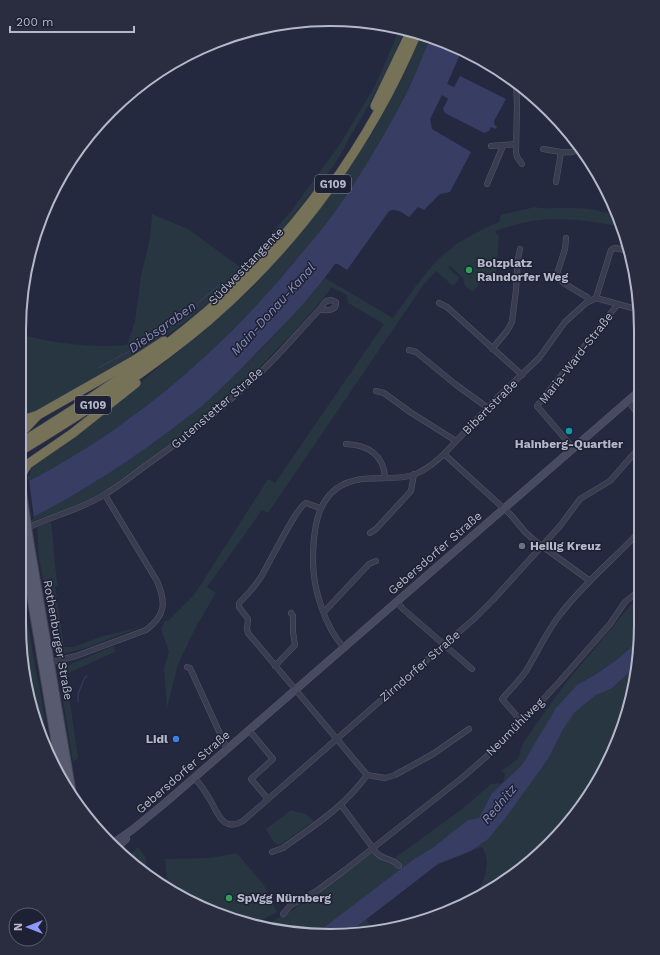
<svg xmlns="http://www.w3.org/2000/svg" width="660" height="955" viewBox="0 0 660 955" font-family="'Work Sans',sans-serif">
  <rect width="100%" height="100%" fill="#25293f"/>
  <g fill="#273640">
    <path d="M400 28 405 29C389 68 370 105 348 140 343 150 338 160 331 169 324 179 316 188 308 197 267 250 219 298 165 337L32 415 23 414 24 335C54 344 96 348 127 345L135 321 141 276 150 238 152 214 188 229 240 267 249 259 292 210 340 144 376 84Z"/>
    <path d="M422 34 431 37C422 56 415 76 406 94 383 138 357 182 328 221 319 233 309 244 300 255 224 349 130 430 21 485V479L30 475 31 466C73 435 113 403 154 371 188 344 221 317 253 287 263 276 273 264 283 253 340 188 389 115 422 34Z"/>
    <path d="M535 207C548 210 560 207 573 208 588 208 602 211 616 215L621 227C589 220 553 215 522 223 513 225 504 228 495 231L499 237 495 283 486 276 473 292 465 286 463 278 450 266 448 268 460 278 453 286 436 271 424 284 268 513 262 510 207 587 216 593 196 627 178 664 167 708 164 668 169 652 161 629 165 621H168L194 595 268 479 275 483 384 324 348 303 347 295 331 287 328 293 292 334 257 370 212 411 166 448 100 494 76 506 39 519 21 528V523C83 493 150 449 203 404 247 367 288 322 325 278L393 318C412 292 429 264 455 245 469 236 484 228 499 222L501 215Z"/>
    <path d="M51 522C54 543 54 564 58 586L55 587 64 647H74L103 636 141 627 83 649 57 655 39 558 37 527Z"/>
    <polygon points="20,575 36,672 39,684 49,749 30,706 19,625"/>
    <path d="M640 594 641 625 640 639 620 657 598 673 577 685 537 742 522 765 492 793 479 818 414 859 361 900 365 917 373 931 290 933 264 926C303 905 336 881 371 853L389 862 461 810 491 784 503 783 505 774 501 771 518 759 523 743 564 685Z"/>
    <polygon points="114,646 115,652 66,674 78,758 73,762 59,674 64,667"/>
    <path d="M637 665 635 686 617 744 588 798 550 845 468 904 451 910 450 906C455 903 469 899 472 896 485 885 492 862 482 847L471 851 482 843 574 713 596 695 628 673Z"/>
    <polygon points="291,810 306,814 314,821 280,845 275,844 266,829"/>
    <polygon points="138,847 146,858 147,873 133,864 133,862 126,860"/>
    <polygon points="237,853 264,885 277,912 254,924 211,912 167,885 165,859 211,858"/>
  </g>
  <g fill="#383d64">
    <path d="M431 37 449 43 462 50 447 84 454 87 460 76 506 99 494 121V124L497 127 496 129 491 127 489 131 484 133 445 113 443 109 448 99 442 95 430 119 432 129 471 152 450 192 440 194 424 210 418 207 409 217C402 213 397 208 389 211L347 270 338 264H335C316 290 295 314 272 337 250 360 227 384 203 405 147 450 85 492 21 523V485C130 430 224 349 300 255 309 244 319 233 328 221 357 182 383 138 406 94 415 76 422 56 431 37Z"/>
    <polygon points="640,639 637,665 612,688 596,695 574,713 562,731 548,759 507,816 488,839 471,851 438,864 351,931 318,932 414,859 435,846 468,820 479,818 492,793 522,765 556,708 577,685 598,673 620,657"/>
  </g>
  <polygon fill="#25293f" points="29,479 34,519 21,525 21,483"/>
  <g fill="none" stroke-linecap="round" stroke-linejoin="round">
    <g stroke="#383d64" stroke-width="1">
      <polyline points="98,368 141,345 180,318 223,282"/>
      <polyline points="78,702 78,694 85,677 87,676"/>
    </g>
    <defs>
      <g id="street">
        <polyline points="516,82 517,104 516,152 517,157 522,164"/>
        <polyline points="491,146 516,144"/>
        <polyline points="543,149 561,152"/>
        <path d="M556 182 561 152C567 152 574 154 577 148"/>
        <polyline points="487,184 503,146"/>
        <path d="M566 238 565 249 557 274C559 283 579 292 587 297L589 300"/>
        <polyline points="596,298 611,250 615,248 629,251"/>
        <polyline points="439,303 447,307 522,375"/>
        <polyline points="492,349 507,331 512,322 516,290 518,259 520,249"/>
        <polyline points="409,350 416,352 455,384 488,408"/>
        <polyline points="376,391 384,393 410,412 456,441"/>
        <polyline points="628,401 637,413"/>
        <path d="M346 444C368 445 384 455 385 478"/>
        <polyline points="573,448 537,406 618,304"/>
        <path d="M320 508 306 503C297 506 269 564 261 577 255 586 247 595 239 603V607L248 619 247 629 248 633 367 775 385 778 395 775 433 754 469 729"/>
        <path d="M21 531C48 517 78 511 104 495 117 487 129 478 141 469 184 439 225 406 263 370 283 351 300 330 319 310L326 301 331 300 336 302C337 312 326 310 319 310"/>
        <polyline points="370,533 376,529 411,491 414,474"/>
        <polyline points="590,581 535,541 525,532 511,515 444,454 497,398 539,358 565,322 586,303 596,298 636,309"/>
        <polyline points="397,602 403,609 456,655 472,669"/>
        <polyline points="324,612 369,564 376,561"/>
        <path d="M344 648C325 627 313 589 313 561 313 524 318 485 362 479 379 477 397 480 413 475 425 471 435 462 444 454"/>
        <path d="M48 663 76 656 146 630C166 615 166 602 157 581L105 495"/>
        <polyline points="275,666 295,645 293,632 293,616 291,613"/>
        <polyline points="187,667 190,668 227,749"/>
        <path d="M522 722 502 699C510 690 519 681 526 671 537 653 546 633 559 616 582 585 613 560 639 532"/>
        <polyline points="249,730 273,759 251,779 268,799"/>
        <path d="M194 777C200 784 205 791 209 798 218 812 222 833 243 821L475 618 493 600 560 526 580 499 610 481 638 449"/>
        <path d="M341 805 373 848C378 860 392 857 399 866"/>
        <path d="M272 852 283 848C315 825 344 807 367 775"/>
        <polyline points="283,914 290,906 318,890 345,870 463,777 487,756 518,727 561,680 610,624 625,602 640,590"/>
      </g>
      <g id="secondary">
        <polyline points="112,844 132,830 165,803 637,393"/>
        <polyline points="116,848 126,839"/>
      </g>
      <g id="primary">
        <polyline points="21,535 61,774"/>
        <polyline points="29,540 73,800"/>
      </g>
      <g id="highway">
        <polyline points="375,106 411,31"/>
        <polyline points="22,418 29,418 38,415 133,361 164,341"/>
        <polyline points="22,432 37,416"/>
        <path d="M22 442C139 370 245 296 326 182"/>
        <path d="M22 450C86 411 150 370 208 321 275 263 333 192 377 114 392 88 405 61 417 33"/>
        <polyline points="21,477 24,470 28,464 73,433 136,383"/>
      </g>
    </defs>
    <use href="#street" stroke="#54576a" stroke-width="6"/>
    <use href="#secondary" stroke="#54576a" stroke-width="8"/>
    <use href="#primary" stroke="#434558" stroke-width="10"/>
    <use href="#highway" stroke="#414457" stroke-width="10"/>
    <use href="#street" stroke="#3a3c4f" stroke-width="5"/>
    <use href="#secondary" stroke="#484a62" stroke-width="7"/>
    <use href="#primary" stroke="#585b6f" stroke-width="8"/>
    <use href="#highway" stroke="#757257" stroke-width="9"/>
    <defs>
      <polyline id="primary-bridge" points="21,484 29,540"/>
    </defs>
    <use href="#primary-bridge" stroke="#434558" stroke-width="10" stroke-linecap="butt"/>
    <use href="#primary-bridge" stroke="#585b6f" stroke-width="8"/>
  </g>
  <g fill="#2e9e5b" stroke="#1e2134" stroke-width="1.5">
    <circle cx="469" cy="270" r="4"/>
    <circle cx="229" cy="898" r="4"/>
  </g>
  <circle fill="#0f9aa8" stroke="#1e2134" stroke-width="1.5" cx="569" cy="431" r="4"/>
  <circle fill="#6b7280" stroke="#1e2134" stroke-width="1.5" cx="522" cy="546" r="4"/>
  <circle fill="#3f7fe0" stroke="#1e2134" stroke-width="1.5" cx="176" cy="739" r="4"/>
  <g text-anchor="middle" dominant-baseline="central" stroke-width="3" stroke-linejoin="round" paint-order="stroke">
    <g fill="#1e2134" stroke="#888b9d" stroke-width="1">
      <rect x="315" y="175" width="36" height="18" rx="3"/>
      <rect x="75" y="396" width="36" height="18" rx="3"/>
    </g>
    <g font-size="11" font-weight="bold" fill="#b6b8ca">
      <text x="333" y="184">G109</text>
      <text x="93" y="405">G109</text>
    </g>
    <g font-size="12" font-weight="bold" fill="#b6b8ca" stroke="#1e2134" text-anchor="start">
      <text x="477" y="263">Bolzplatz<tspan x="477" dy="14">Raindorfer Weg</tspan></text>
      <text x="569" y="444" text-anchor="middle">Hainberg-Quartier</text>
      <text x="530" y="546">Heilig Kreuz</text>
      <text x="168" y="739" text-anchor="end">Lidl</text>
      <text x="237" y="898">SpVgg Nürnberg</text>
    </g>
    <g font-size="12" fill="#b6b8ca" stroke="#1e2134">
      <text transform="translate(246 266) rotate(-46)">Südwesttangente</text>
      <text transform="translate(576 358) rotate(-52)">Maria-Ward-Straße</text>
      <text transform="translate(490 407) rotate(-45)">Bibertstraße</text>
      <text transform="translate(217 408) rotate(-41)">Gutenstetter Straße</text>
      <text transform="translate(435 553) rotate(-41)">Gebersdorfer Straße</text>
      <text transform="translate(58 640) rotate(80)">Rothenburger Straße</text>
      <text transform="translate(420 666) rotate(-41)">Zirndorfer Straße</text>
      <text transform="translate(515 727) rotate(-45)">Neumühlweg</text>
      <text transform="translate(183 772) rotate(-41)">Gebersdorfer Straße</text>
    </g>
    <g font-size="13" font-style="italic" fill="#858bb5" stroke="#1e2134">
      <text transform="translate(273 309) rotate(-48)">Main-Donau-Kanal</text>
      <text transform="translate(162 327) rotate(-35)">Diebsgraben</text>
      <text transform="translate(499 804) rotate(-50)">Rednitz</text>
    </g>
  </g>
  <path d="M0 0H660V955H0ZM330 26H330A304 304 0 0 1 634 330V625A304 304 0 0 1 330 929H330A304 304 0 0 1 26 625V330A304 304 0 0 1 330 26Z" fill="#2a2d40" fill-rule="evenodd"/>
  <path fill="none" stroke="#b6b8ca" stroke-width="2" d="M330 26H330A304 304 0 0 1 634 330V625A304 304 0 0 1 330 929H330A304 304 0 0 1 26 625V330A304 304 0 0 1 330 26Z"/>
  <g transform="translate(28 927) rotate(270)"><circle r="19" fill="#1e2134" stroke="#5b5d70"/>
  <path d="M0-3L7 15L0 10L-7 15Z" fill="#8e98f6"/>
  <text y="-6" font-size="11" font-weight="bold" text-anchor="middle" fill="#b6b8ca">N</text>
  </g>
  <path d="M10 26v6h124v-6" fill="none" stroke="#b6b8ca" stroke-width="2"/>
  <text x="16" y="26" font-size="12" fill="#b6b8ca" stroke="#1e2134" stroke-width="3" paint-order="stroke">200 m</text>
</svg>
